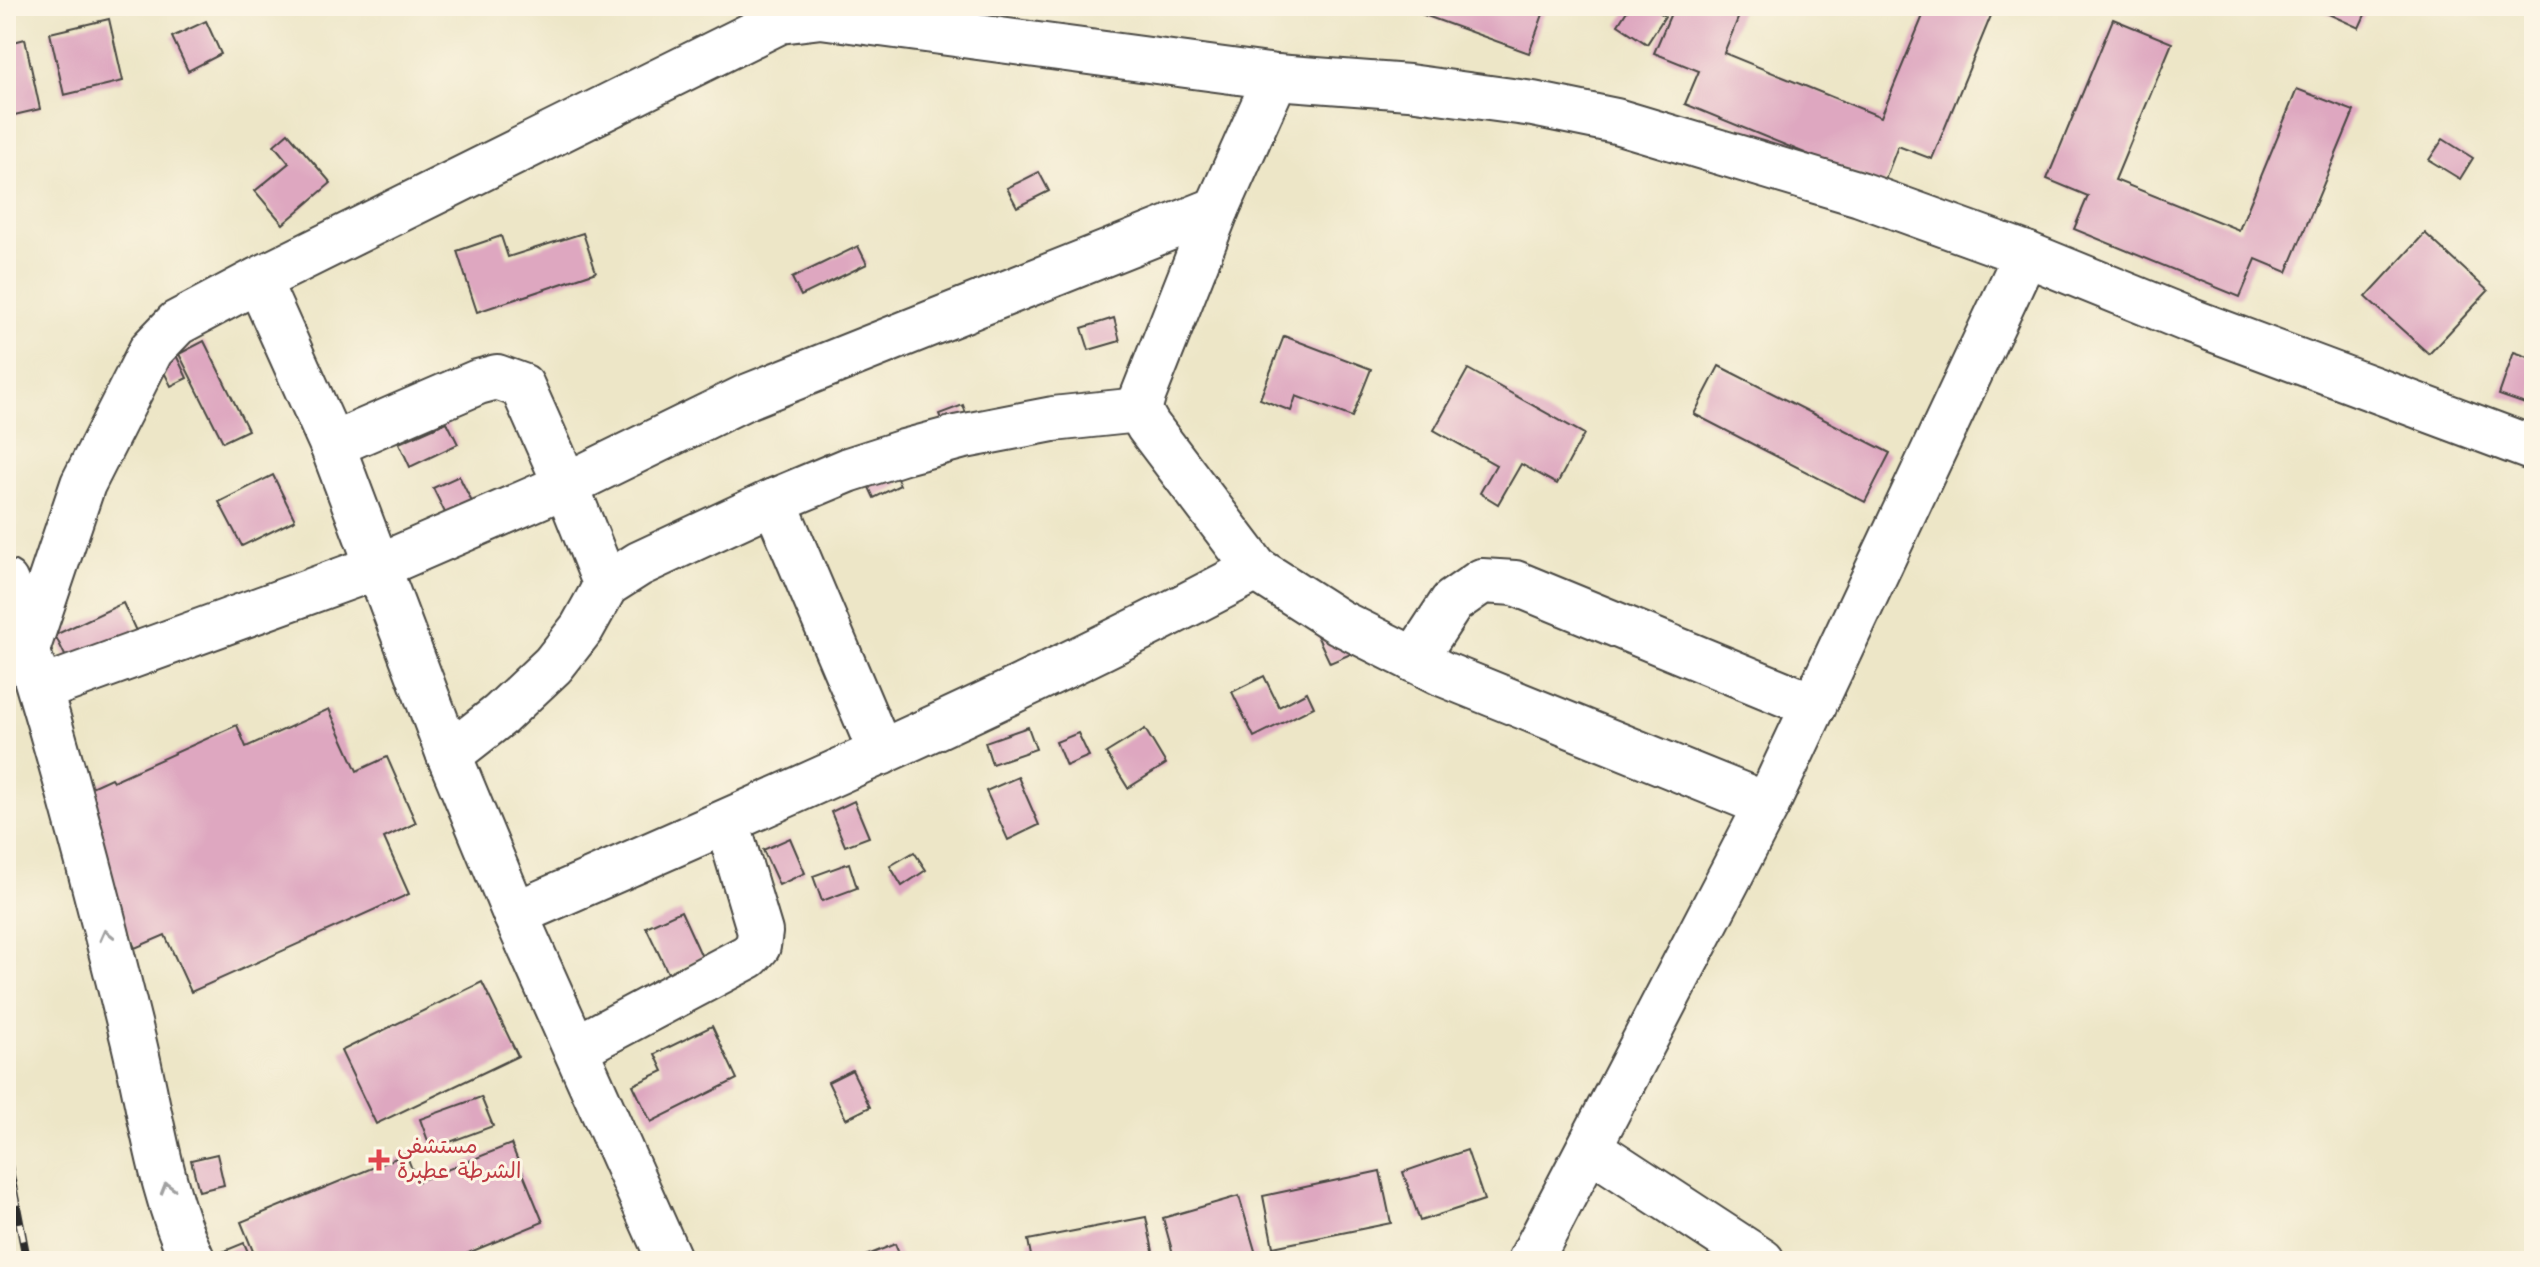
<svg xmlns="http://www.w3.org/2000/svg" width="2540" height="1267" viewBox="0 0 2540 1267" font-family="Kalam,'Playpen Sans Arabic',sans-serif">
  <rect width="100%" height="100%" fill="#fcf5e5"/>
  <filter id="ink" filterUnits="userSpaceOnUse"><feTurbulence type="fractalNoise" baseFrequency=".0125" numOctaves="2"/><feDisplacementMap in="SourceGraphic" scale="16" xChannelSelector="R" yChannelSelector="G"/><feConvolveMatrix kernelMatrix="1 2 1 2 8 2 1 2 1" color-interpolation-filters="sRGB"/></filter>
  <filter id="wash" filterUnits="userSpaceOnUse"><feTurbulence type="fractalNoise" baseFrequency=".006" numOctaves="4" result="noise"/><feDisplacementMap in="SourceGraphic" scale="32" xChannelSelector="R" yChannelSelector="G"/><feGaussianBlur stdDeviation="1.8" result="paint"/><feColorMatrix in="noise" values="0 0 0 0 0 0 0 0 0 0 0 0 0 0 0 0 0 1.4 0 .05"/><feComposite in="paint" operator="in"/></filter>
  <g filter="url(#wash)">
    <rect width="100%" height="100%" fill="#ede6c7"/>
    <g id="blocks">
      <g fill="#dea7c0">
        <polygon points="1399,6 1546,6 1529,53"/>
        <polygon points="1630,6 1649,6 1665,16 1647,44 1618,25"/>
        <polygon points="1674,6 1743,6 1724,53 1881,117 1927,6 1995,6 1932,159 1898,146 1883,185 1685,104 1699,71 1654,53"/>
        <polygon points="2311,6 2369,6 2359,28"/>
        <polygon points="109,19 123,81 64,95 50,33"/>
        <polygon points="2113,19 2172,43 2115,180 2239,230 2297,89 2354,111 2287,272 2256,259 2240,297 2074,229 2088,196 2047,179"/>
        <polygon points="206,21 221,54 188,71 172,37"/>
        <polygon points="25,39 40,109 6,117 6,44"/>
        <polygon points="288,133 331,183 283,224 255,191 289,163 274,145"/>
        <polygon points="2443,139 2473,158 2460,179 2429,160"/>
        <polygon points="1039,172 1049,191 1017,207 1007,188"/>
        <polygon points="583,233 596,272 477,312 457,251 501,236 508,257"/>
        <polygon points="2425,233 2488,291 2429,354 2366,297"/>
        <polygon points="858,246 867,264 801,296 792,278"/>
        <polygon points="1114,318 1120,341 1089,350 1082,328"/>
        <polygon points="1284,336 1371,369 1352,417 1296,396 1291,411 1260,399"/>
        <polygon points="204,341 248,430 223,442 179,354"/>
        <polygon points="2514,352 2534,359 2534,407 2499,395"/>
        <polygon points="176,355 187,378 171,386 160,364"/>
        <polygon points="1719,366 1890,453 1865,502 1694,414"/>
        <polygon points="1468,369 1584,434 1557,484 1521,464 1498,504 1480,493 1496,465 1434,430"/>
        <polygon points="963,405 971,428 948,436 939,414"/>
        <polygon points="447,422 458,444 410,467 399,443"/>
        <polygon points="892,468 900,485 874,498 866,481"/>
        <polygon points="273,475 295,520 242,546 219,502"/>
        <polygon points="459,476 477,512 451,525 433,488"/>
        <polygon points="123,603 142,644 75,676 55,635"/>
        <polygon points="1314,629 1360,650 1330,663"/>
        <polygon points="1264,676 1279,707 1307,692 1314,707 1254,737 1232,692"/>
        <polygon points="329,709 357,771 387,757 416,823 384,838 409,894 191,992 165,935 135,948 67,798 111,778 113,781 237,725 246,747"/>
        <polygon points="1028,727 1036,749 992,764 985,742"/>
        <polygon points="1145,729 1166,764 1128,788 1106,753"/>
        <polygon points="1078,733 1089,756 1066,766 1056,742"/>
        <polygon points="1018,777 1039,825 1008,840 986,791"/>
        <polygon points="854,801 869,837 845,846 831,812"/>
        <polygon points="790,838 805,873 779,885 763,850"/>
        <polygon points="914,852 926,870 902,886 890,866"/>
        <polygon points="849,863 857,888 822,901 813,876"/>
        <polygon points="681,911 702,957 668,973 646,927"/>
        <polygon points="482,982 518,1056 376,1124 341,1051"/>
        <polygon points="712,1026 737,1079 651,1122 633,1085 663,1071 655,1054"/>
        <polygon points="852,1070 870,1107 846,1119 828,1082"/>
        <polygon points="481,1097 493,1126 431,1149 420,1119"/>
        <polygon points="511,1144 543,1222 468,1253 472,1261 257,1261 241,1222 406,1154 417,1182"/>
        <polygon points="1467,1150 1484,1200 1420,1221 1403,1172"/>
        <polygon points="217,1154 224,1185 199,1191 191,1160"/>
        <polygon points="1380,1171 1391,1223 1273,1247 1263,1196"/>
        <polygon points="1239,1196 1258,1261 1175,1261 1163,1218"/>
        <polygon points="1146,1217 1155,1261 1032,1261 1028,1240"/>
        <polygon points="244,1243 252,1261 226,1261 222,1252"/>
        <polygon points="895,1244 902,1261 853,1261"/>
      </g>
    </g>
  </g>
  <g filter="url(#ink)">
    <use href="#blocks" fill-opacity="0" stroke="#484742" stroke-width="2"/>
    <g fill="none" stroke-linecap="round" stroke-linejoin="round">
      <defs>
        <g id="minor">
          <polyline points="1276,77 1217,209 1143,396 1139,410 1148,426 1256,569 1339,622 1443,674 1767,805"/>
          <polyline points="258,280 332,445 449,755 515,914 670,1261"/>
          <polyline points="332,445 478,382 497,377 522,386 566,485 606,585"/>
          <polyline points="774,501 881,753"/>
          <polyline points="28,647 83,484 151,350 177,323 258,280 780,21 821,16 1276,77 1409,87 1533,104 1616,121 1860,194 2026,254 2191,321 2534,449"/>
          <polyline points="1414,660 1452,602 1482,581 1515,583 1814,706"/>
          <polyline points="41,689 377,567 566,485 744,398 1217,209"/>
          <polyline points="449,755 500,715 553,665 582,628 606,585 639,564 774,501 848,470 904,452 960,437 1053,419 1139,410"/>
          <path d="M515 914C765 805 1015 697 1256 569"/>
          <polyline points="576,1048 749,956 758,946 760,932 727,822"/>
          <polyline points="1591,1149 1762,1261"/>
          <polyline points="1530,1261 1767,805 2026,254"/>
        </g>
        <path id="major" d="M6 582C55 732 95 885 133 1039 151 1113 160 1191 193 1261"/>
      </defs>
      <use href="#minor" stroke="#484742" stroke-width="48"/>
      <use href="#major" stroke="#484742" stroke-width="48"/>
      <use href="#minor" stroke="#fff" stroke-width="44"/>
      <use href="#major" stroke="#fff" stroke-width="44"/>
      <defs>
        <polyline id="rail" points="6,1152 27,1261"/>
      </defs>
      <use href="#rail" stroke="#2b2b2b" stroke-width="9"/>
      <use href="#rail" stroke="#fcf5e5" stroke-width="6" stroke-dasharray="18" stroke-linecap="butt"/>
    </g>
    <defs><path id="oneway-chevron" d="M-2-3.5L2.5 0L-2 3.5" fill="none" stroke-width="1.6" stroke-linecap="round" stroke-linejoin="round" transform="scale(2)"/></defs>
    <g stroke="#a0a0a0">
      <use href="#oneway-chevron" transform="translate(106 935) rotate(-104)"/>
      <use href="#oneway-chevron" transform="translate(167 1188) rotate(-106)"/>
    </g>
  </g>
  <path fill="#e0444e" stroke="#fcf5e5" stroke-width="3" d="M375 1148h8v8h8v8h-8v8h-8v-8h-8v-8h8z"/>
  <g text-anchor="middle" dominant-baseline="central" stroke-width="6" stroke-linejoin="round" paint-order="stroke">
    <g font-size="22" fill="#be3a42" stroke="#fcf5e5" text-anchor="start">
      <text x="397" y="1147">مستشفى<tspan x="397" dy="25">الشرطة عطبرة</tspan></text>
    </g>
  </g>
  <rect width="2540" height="1267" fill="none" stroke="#fcf5e5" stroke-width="32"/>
</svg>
